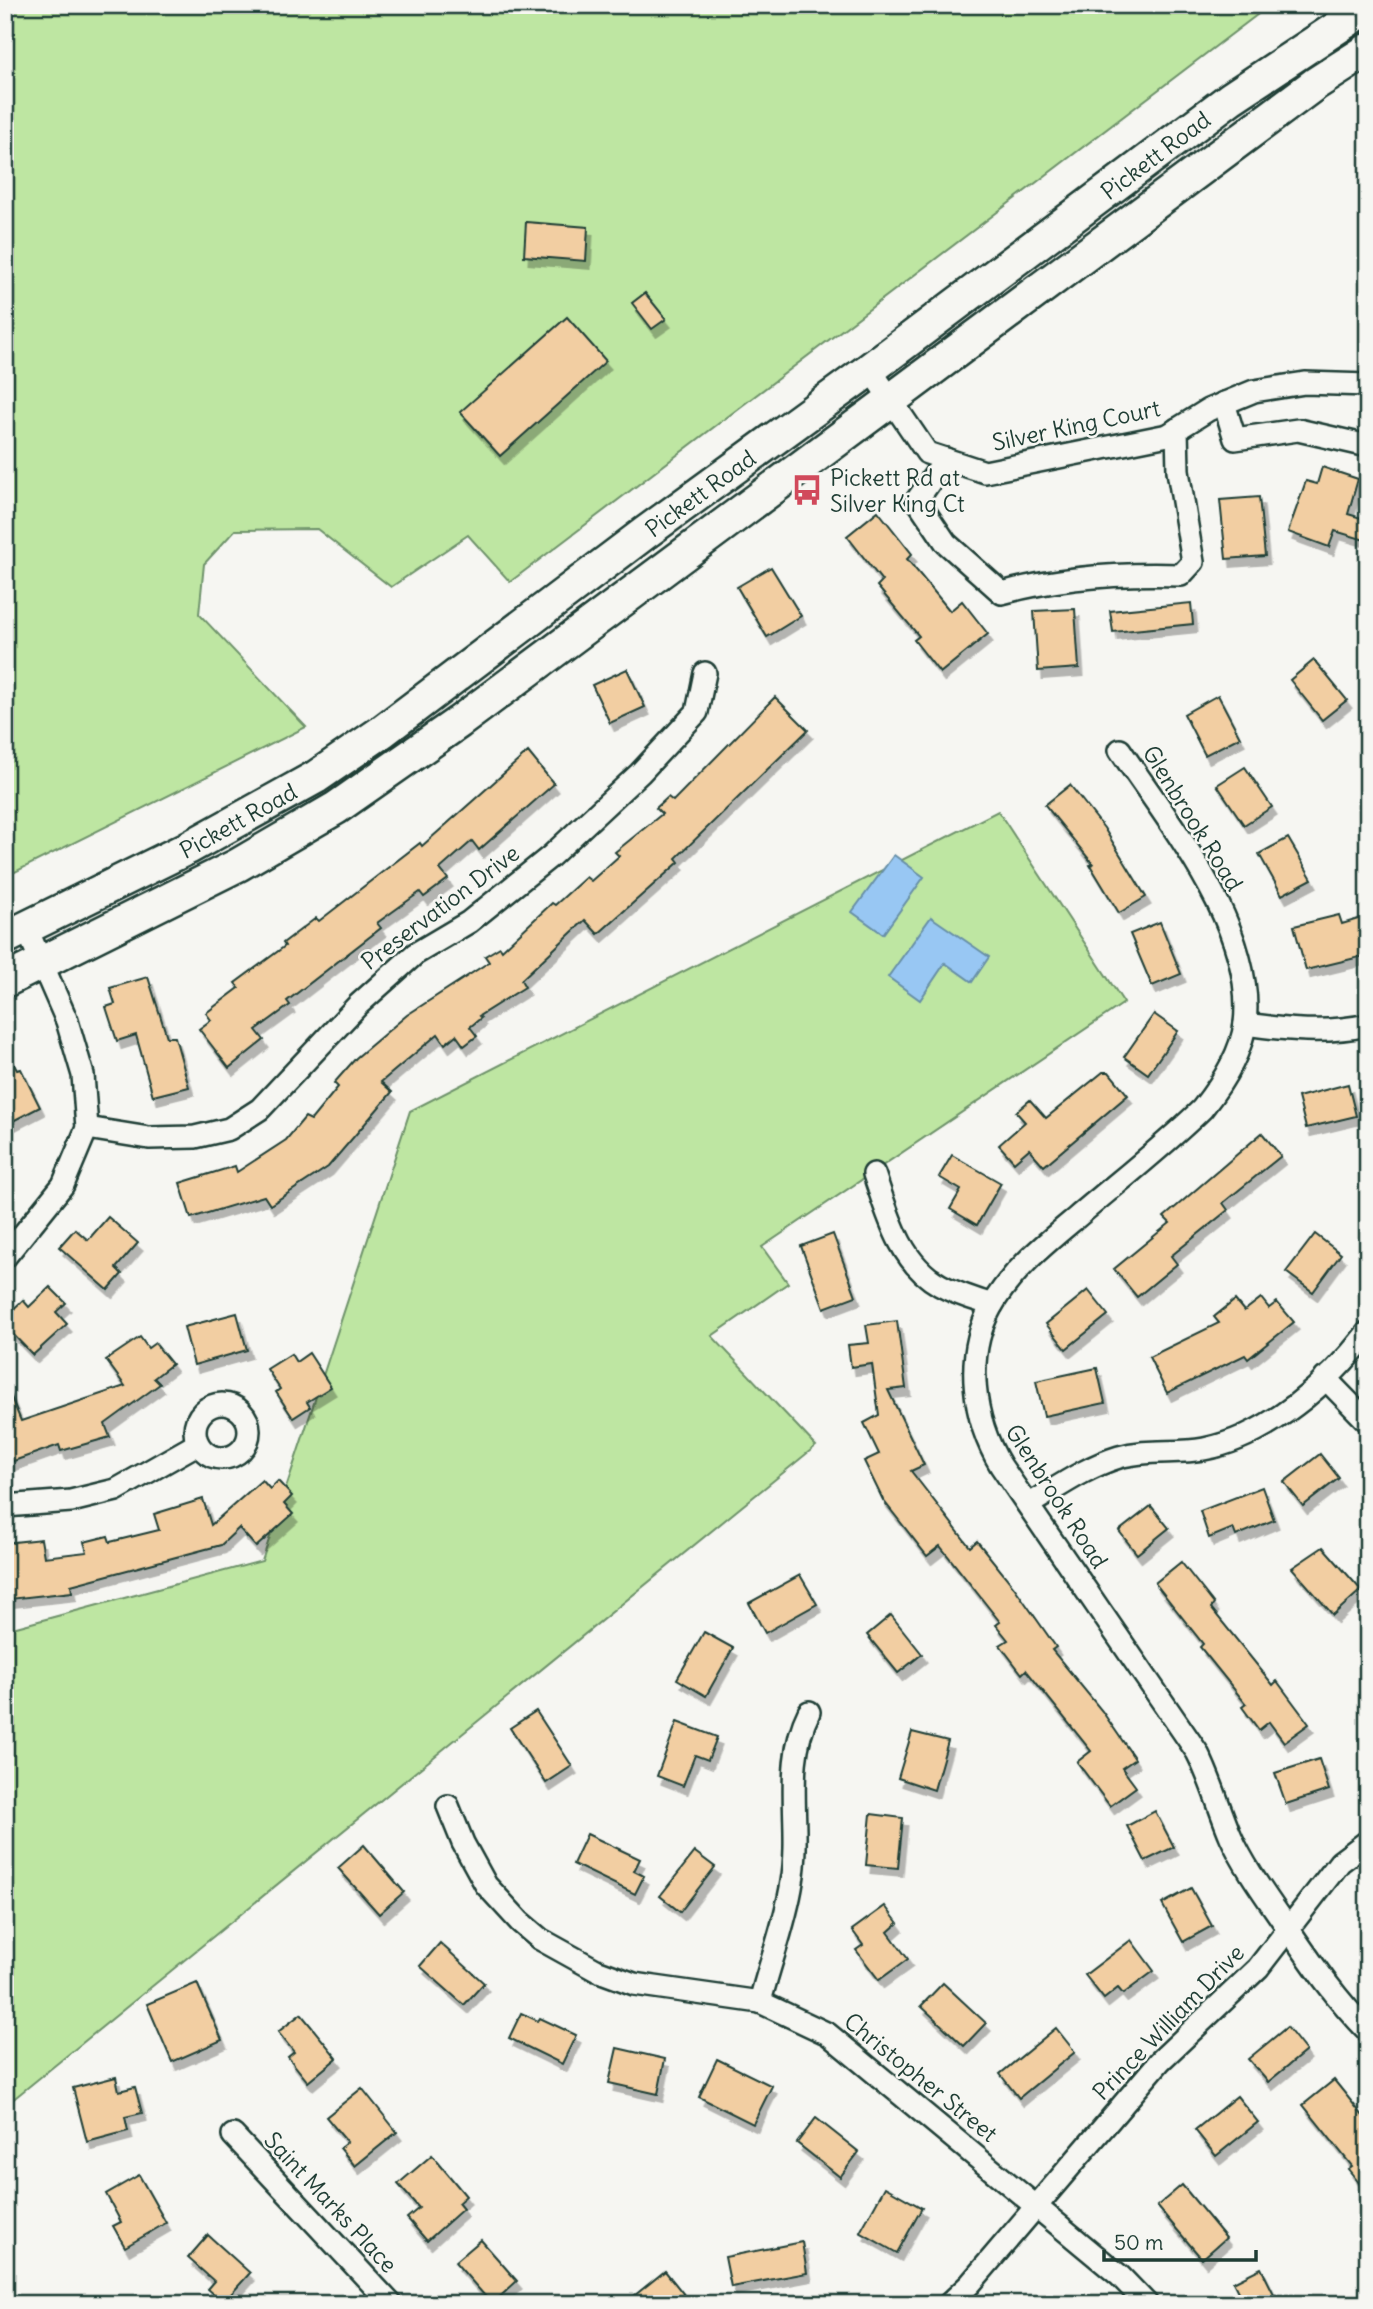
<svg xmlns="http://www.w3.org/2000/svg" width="1373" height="2309" viewBox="0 0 1373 2309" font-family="Delius,sans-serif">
  <defs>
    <filter id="shadow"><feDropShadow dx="4.5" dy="8" stdDeviation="0" flood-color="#0004"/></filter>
  </defs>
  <rect width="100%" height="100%" fill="#f6f6f2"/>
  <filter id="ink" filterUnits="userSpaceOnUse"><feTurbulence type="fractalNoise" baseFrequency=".0143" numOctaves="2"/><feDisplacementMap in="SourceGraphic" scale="14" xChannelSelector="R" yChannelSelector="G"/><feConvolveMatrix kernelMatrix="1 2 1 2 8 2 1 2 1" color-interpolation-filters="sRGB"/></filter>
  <g filter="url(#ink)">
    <g fill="#bee6a2" stroke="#6e926b" stroke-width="2">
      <polygon points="5,5 1270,5 510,582 468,535 391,587 317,529 235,530 204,564 199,614 306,727 5,877"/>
      <polygon points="998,811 1124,1003 762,1247 788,1283 712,1336 816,1446 5,2106 5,1632 9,1629 262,1561 410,1111"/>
    </g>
    <g fill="#98c7f3" stroke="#6890a7" stroke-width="2">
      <polygon points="894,855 924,877 883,934 852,912"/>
      <polygon points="931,917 989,957 972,982 945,963 920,1000 888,977"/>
    </g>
    <g fill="#f2cea2" stroke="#1f3d34" stroke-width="2" filter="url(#shadow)">
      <polygon points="526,222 588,227 586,261 524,256"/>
      <polygon points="645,293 666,319 652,329 632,303"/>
      <polygon points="567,317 606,361 500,456 460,412"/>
      <polygon points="1322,467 1358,479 1348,514 1368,520 1368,541 1335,531 1329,547 1288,532 1306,481 1317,484"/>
      <polygon points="1259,497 1265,556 1226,559 1220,500"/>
      <polygon points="878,511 912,554 907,559 950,611 962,601 988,634 940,673 914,640 919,636 877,586 882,581 847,536"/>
      <polygon points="771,567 801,616 767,637 737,587"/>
      <polygon points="1191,603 1193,624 1113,632 1110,611"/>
      <polygon points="1075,609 1079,668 1038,671 1034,611"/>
      <polygon points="1314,660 1347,700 1322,720 1290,680"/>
      <polygon points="627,669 645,707 610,723 592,685"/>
      <polygon points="1218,695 1240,737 1205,755 1184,714"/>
      <polygon points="775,697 808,730 676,858 679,862 642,895 598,934 585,920 521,980 525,987 479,1016 481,1018 470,1027 477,1036 464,1046 456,1035 445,1044 438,1034 381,1082 392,1092 328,1167 270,1205 264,1196 191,1218 180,1183 235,1166 237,1172 286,1140 305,1117 311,1120 338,1087 334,1083 356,1058 407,1015 489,962 485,956 500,947 502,950 552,903 555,905 586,877 591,881 619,856 615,852 662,814 656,808 668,797 673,801"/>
      <polygon points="528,752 554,784 479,850 472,841 440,869 448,879 424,897 420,892 377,923 381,928 287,1001 290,1005 256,1030 264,1040 229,1068 199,1029 211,1020 206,1013 239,988 235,983 285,946 283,943 316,918 319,921 420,843 422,846"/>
      <polygon points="1245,767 1272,807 1244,825 1217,785"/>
      <polygon points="1070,785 1104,828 1146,897 1119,913 1090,865 1093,864 1045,805"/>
      <polygon points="1288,838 1312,879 1282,895 1259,854"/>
      <polygon points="1339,915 1342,924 1368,916 1368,955 1306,970 1294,926"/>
      <polygon points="1160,922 1181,974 1152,986 1130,934"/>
      <polygon points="148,977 167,1037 175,1037 189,1087 153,1096 136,1035 117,1041 106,1007 115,1004 110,988"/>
      <polygon points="1154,1014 1178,1031 1148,1074 1124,1057"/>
      <polygon points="5,1049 17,1070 21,1069 40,1107 5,1125"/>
      <polygon points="1103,1072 1109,1072 1128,1095 1044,1166 1029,1149 1014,1162 999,1145 1025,1122 1016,1112 1030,1100 1046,1118"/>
      <polygon points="1348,1084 1356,1116 1306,1128 1298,1097"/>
      <polygon points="1262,1133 1281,1156 1223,1203 1228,1210 1171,1256 1177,1264 1137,1297 1114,1269 1170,1223 1164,1217"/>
      <polygon points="952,1155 1001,1183 977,1225 950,1209 961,1190 939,1177"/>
      <polygon points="108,1217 138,1243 116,1268 122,1274 108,1290 59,1247 75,1229 88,1240"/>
      <polygon points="833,1234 856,1296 824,1308 801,1246"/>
      <polygon points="1315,1234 1341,1254 1313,1292 1286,1272"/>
      <polygon points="50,1287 66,1303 56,1312 67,1324 33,1355 5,1326 5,1317 23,1300 29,1307"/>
      <polygon points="1088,1290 1108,1315 1066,1349 1046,1324"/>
      <polygon points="1261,1298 1269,1308 1277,1302 1294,1322 1248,1359 1245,1355 1167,1393 1149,1357 1219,1323 1214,1317 1235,1300 1244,1311"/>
      <polygon points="237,1313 247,1350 194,1365 184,1327"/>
      <polygon points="897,1321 906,1388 888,1390 924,1465 911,1471 970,1547 977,1541 1014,1587 1056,1647 1052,1650 1102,1711 1135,1759 1122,1768 1136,1787 1110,1806 1077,1762 1091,1751 1026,1670 1022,1674 1000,1645 1008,1640 996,1625 1000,1622 940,1546 927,1556 883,1500 864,1461 879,1454 864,1423 879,1415 872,1364 851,1367 848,1345 869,1343 866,1325"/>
      <polygon points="140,1337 148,1348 155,1343 172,1364 154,1378 160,1384 105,1424 110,1437 61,1451 59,1445 5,1464 5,1383 21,1421 125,1386 106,1360"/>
      <polygon points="309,1353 331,1387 307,1402 310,1407 293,1418 276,1392 280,1389 267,1369 291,1354 296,1362"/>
      <polygon points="1097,1368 1105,1403 1044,1416 1036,1381"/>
      <polygon points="1320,1454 1339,1478 1303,1506 1284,1482"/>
      <polygon points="262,1480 270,1489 278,1481 292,1496 284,1504 293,1514 256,1547 239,1528 221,1545 71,1585 72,1592 10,1599 5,1543 41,1539 44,1557 87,1552 84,1542 108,1536 110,1542 159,1530 154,1514 203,1499 211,1525"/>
      <polygon points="1262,1487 1274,1520 1236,1536 1233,1528 1209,1538 1200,1511"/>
      <polygon points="1151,1506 1169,1528 1137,1554 1119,1531"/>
      <polygon points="1323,1547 1361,1590 1333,1615 1292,1568"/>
      <polygon points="1181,1562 1214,1604 1211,1608 1273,1685 1277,1681 1309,1724 1284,1742 1269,1722 1259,1730 1242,1707 1246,1704 1200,1647 1203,1644 1155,1583"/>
      <polygon points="800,1575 817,1604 765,1633 749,1603"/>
      <polygon points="891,1615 922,1654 898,1673 867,1635"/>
      <polygon points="704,1632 733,1648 706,1696 677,1679"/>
      <polygon points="536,1711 572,1766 546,1783 510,1728"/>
      <polygon points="677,1722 717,1737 708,1760 695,1755 683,1786 657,1776"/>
      <polygon points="912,1732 948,1741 934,1790 898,1778"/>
      <polygon points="1319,1759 1329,1790 1286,1804 1275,1773"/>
      <polygon points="1155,1811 1174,1847 1145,1861 1127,1826"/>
      <polygon points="871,1814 903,1818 898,1868 866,1865"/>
      <polygon points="587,1834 640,1859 634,1871 644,1876 635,1894 573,1864"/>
      <polygon points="364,1845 404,1892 379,1914 338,1868"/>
      <polygon points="695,1852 715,1867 680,1912 660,1896"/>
      <polygon points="1191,1888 1212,1926 1183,1942 1162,1904"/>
      <polygon points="885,1906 898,1923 888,1932 908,1959 879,1980 856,1950 863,1945 852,1930"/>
      <polygon points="1131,1940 1154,1971 1123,1994 1118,1988 1104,1999 1085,1975"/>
      <polygon points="440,1943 484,1983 464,2005 420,1966"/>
      <polygon points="197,1983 222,2040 172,2062 147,2004"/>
      <polygon points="943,1983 986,2023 964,2046 921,2006"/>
      <polygon points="521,2013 538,2021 540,2018 576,2035 562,2064 509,2038"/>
      <polygon points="301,2014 337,2058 308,2082 288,2057 294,2052 278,2032"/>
      <polygon points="1287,2027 1306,2051 1268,2082 1248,2059"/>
      <polygon points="1056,2028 1075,2052 1019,2098 1000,2074"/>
      <polygon points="617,2048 665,2059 658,2094 609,2083"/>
      <polygon points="717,2059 772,2086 753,2124 699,2097"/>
      <polygon points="116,2077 119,2091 135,2087 142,2113 125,2117 128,2131 87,2142 73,2088"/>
      <polygon points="1334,2080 1368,2122 1368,2194 1348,2169 1352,2166 1303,2105"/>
      <polygon points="362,2088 397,2132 355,2166 340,2148 347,2142 326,2117"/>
      <polygon points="1237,2096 1258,2122 1216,2156 1195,2130"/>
      <polygon points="816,2118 859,2152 840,2177 797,2143"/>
      <polygon points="432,2155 466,2196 458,2203 463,2209 427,2241 407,2218 419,2208 398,2184"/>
      <polygon points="139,2175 166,2223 125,2247 113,2226 121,2222 106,2194"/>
      <polygon points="1182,2185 1226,2238 1202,2259 1157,2206"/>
      <polygon points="885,2187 922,2208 897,2253 860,2232"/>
      <polygon points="208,2235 250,2273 223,2303 207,2289 214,2281 188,2258"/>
      <polygon points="481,2240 517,2281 492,2304 455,2262"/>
      <polygon points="802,2242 807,2273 731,2287 725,2257"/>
      <polygon points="1261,2268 1279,2304 1244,2304 1233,2282"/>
      <polygon points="665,2271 686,2297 677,2304 624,2304"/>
    </g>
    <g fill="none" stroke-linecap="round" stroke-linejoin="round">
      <defs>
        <g id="minor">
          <polyline points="870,369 927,453 985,472 1168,435 1208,410 1254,391 1305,383 1368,385"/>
          <polyline points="1224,403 1235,439 1298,430 1368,446"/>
          <path d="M946 459 917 500 946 543 1002 593C1060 577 1120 573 1181 575L1193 562 1178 471 1177 429"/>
          <path d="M1120 750C1170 825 1256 928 1245 1024 1241 1055 1221 1085 1202 1109 1162 1148 1118 1182 1076 1218 1045 1244 1011 1271 991 1307 964 1356 973 1420 1001 1466L1197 1752C1211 1779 1219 1809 1231 1837 1245 1868 1266 1896 1285 1924 1311 1962 1335 1998 1368 2031"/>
          <path d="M1245 1024C1288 1030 1325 1034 1368 1025"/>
          <polyline points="87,1128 149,1138 195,1137 229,1129 260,1109 358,1005 415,954 469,922 551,856 640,773 697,712 705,673"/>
          <path d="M874 1174C888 1215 900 1263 940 1285 956 1294 975 1299 992 1305"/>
          <polyline points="5,1257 63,1185 87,1128 83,1075 67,1021 26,927"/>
          <polyline points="1325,1378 1368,1422"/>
          <circle cx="222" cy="1431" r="27"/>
          <path d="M1028 1505C1057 1488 1086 1467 1119 1457 1147 1449 1176 1454 1204 1449 1268 1437 1329 1383 1368 1332"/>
          <polyline points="5,1506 71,1501 116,1490 197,1444"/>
          <polyline points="448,1806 463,1843 486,1885 520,1922 540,1939 596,1970 634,1984 760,2002 828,2034 1120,2276 1147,2304"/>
          <path d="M760 2002C770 1962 786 1922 792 1882 802 1824 782 1766 809 1712"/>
          <polyline points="233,2135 391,2304"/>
          <polyline points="949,2304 970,2284 1160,2061 1258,1968 1340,1862 1368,1841"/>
        </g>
        <g id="primary">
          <path id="s1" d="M5 938 188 848 316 777 383 731 645 533 870 369 1231 98 1368 7"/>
          <polyline points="5,981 238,865 336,808 459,722 1315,84 1368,50"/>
        </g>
      </defs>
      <use href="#minor" stroke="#1f3d34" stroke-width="26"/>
      <use href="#primary" stroke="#1f3d34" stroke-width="37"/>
      <use href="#minor" stroke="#f6f6f2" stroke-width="21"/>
      <use href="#primary" stroke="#f6f6f2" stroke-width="32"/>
    </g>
  </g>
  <defs>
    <symbol id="bus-bare" viewBox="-9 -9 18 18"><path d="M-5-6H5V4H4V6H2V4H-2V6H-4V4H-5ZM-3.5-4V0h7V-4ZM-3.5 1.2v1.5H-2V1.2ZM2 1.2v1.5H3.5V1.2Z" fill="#d1495b" stroke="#f6f6f2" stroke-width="2.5" paint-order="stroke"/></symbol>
  </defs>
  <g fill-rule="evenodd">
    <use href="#bus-bare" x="785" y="468" width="44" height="44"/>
  </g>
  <g text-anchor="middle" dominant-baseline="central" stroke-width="5" stroke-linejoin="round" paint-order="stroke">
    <g font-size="23" fill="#1f3d34" stroke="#f6f6f2">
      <text stroke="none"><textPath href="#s1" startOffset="1395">Pickett Road</textPath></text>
      <text transform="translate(1076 425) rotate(-12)">Silver King Court</text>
      <text stroke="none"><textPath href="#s1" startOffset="828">Pickett Road</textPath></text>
      <text transform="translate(1193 818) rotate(58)">Glenbrook Road</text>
      <text stroke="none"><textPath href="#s1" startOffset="261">Pickett Road</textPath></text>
      <text transform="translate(440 907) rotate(-37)">Preservation Drive</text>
      <text transform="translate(1057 1496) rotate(57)">Glenbrook Road</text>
      <text transform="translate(1168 2022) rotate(-46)">Prince William Drive</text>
      <text transform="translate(921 2077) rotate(39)">Christopher Street</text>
      <text transform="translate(331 2202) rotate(47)">Saint Marks Place</text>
    </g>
    <g font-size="23" fill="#1f3d34" stroke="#f6f6f2" text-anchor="start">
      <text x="830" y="477">Pickett Rd at<tspan x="830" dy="26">Silver King Ct</tspan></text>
    </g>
  </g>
  <rect width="1373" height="2309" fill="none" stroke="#f6f6f2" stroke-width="28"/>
  <rect x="14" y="14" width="1345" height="2281" fill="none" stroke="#1f3d34" stroke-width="2.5" filter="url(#ink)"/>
  <path d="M1104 2250v10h152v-10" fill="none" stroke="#1f3d34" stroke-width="3.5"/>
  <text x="1114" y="2250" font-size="21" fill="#1f3d34" stroke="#f6f6f2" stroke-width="5" paint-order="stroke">50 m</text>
</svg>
